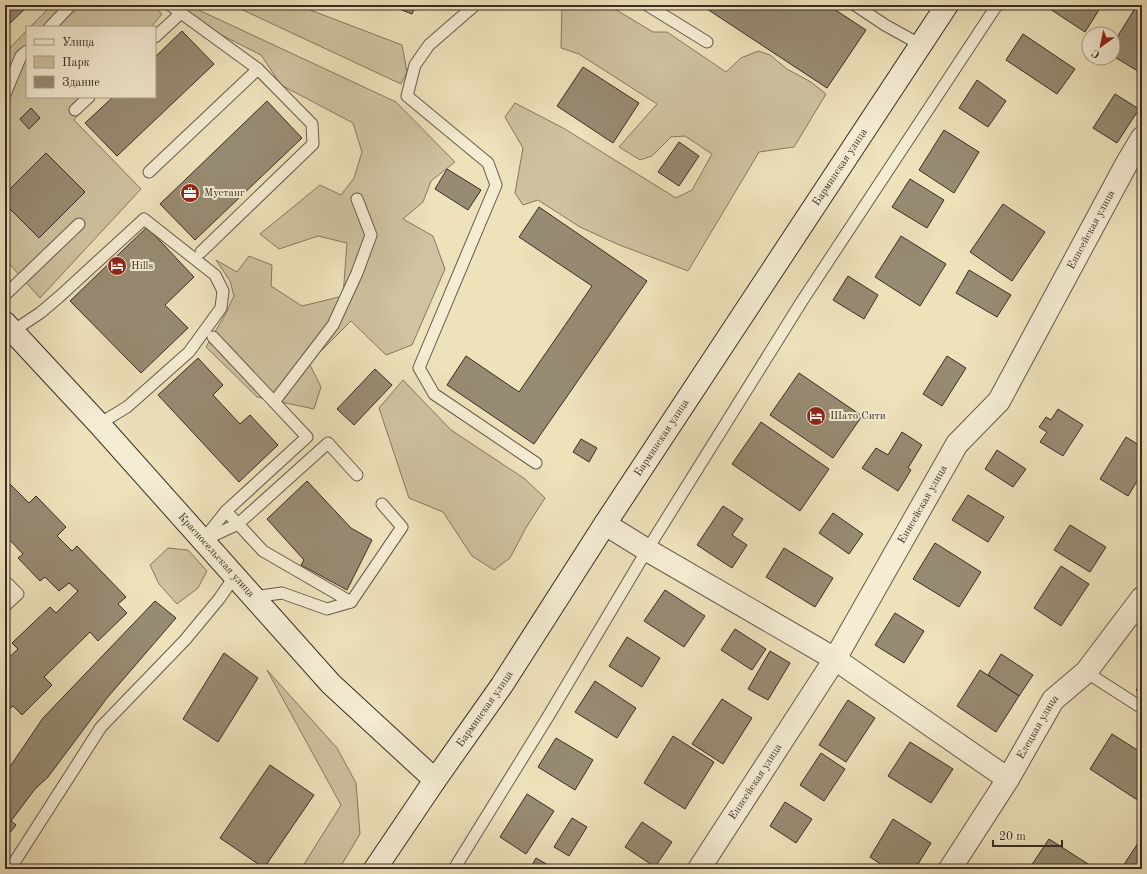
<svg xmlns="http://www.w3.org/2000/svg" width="1147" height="874" viewBox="0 0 1147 874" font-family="'Old Standard TT',serif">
  <rect width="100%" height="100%" fill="#eee2bb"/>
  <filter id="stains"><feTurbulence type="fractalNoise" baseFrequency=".005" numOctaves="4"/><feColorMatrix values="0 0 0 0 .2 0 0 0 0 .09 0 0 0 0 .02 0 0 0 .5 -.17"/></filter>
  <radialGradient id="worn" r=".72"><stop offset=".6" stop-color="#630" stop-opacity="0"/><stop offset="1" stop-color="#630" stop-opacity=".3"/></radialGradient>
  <g fill="#cfc3a1" stroke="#847862">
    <polygon points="52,5 152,5 162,14 151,27 30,27"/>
    <polygon points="180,5 188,5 396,102 455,162 431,181 423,202 403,219 433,236 445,269 412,345 386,355 351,321 309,363 321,387 314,409 257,397 206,347 225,315 234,296 230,281 216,260 237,272 249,256 272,265 271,286 302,306 343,296 347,243 318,236 279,249 260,234 320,185 341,195 354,178 362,152 353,123 281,85 261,55 182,15"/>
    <polygon points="232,5 297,5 402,45 407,72 401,84"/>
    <polygon points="562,5 608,5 653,32 667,32 726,72 741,58 758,51 770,55 787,69 811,82 826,94 794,147 759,152 688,271 617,244 580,227 538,200 523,205 515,193 523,148 505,117 515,103 565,129 676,198 692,190 712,154 685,136 671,137 652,156 640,160 619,147 657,104 579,54 561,48"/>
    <polygon points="27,30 27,97 93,97 74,120 141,189 40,298 5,259 5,53"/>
    <polygon points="403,380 451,430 525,479 545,498 527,526 510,558 494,570 472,556 443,512 409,498 379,408"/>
    <polygon points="168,548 188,550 207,571 198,588 177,604 159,584 150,565"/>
    <polygon points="267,670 337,748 356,783 360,834 339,869 301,869 341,805"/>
  </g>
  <g fill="#978b73" stroke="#392d24">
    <polygon points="5,5 29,5 5,28"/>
    <polygon points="389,5 416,5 412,14"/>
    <polygon points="701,5 828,5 866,30 827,88"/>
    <polygon points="1048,5 1102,5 1085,32 1047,7"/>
    <polygon points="1137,5 1142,5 1141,73 1113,56 1113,44"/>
    <polygon points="182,31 214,64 117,156 85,123 113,97 155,97 155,57"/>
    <polygon points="1023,34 1075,69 1057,94 1006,60"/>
    <polygon points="583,67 639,103 613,143 557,106"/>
    <polygon points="977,80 1006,101 988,127 959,108"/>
    <polygon points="1115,94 1139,109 1117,143 1093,128"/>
    <polygon points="267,101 302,138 195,240 160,204"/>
    <polygon points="31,108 40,118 29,129 20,119"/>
    <polygon points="944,130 979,152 954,193 919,170"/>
    <polygon points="679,142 699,156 679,186 658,172"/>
    <polygon points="46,153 85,192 39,238 5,204 5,194"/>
    <polygon points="447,169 481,190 468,210 435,189"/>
    <polygon points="910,179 944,200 927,228 892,207"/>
    <polygon points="1003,204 1045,232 1012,281 970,252"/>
    <polygon points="539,207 647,281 534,444 447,385 466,356 519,392 592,286 519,237"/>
    <polygon points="147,227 194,277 165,305 188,328 141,373 70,301"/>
    <polygon points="901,236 946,264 920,306 875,277"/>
    <polygon points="969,270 1011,295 997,317 956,293"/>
    <polygon points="848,276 878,295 864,319 833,300"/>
    <polygon points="947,356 966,368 942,406 923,394"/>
    <polygon points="198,358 223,385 213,395 240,424 250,415 278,445 239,482 158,395"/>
    <polygon points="375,369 392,385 354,425 337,409"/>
    <polygon points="799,373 862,416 833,458 770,415"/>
    <polygon points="1058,409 1083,425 1063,456 1040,442 1047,432 1039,427 1046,417 1051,420"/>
    <polygon points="761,422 829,469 800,511 732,464"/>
    <polygon points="902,432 922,445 908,468 911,470 898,491 862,468 876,448 888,455"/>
    <polygon points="1126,437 1142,447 1142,473 1128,496 1100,479"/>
    <polygon points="581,439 597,448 589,462 573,452"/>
    <polygon points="997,450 1026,469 1013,487 985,469"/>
    <polygon points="5,479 29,503 36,496 66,527 57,536 72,551 77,546 126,597 118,604 127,613 98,641 90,632 44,677 52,685 22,715 13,706 5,713 5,661 18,649 12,643 50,607 56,613 78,591 69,583 59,591 45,577 40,581 18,558 23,554 5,535"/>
    <polygon points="307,481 351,528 372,540 347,590 301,565 304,560 267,519"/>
    <polygon points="968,495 1004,517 988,542 952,520"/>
    <polygon points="723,506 743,519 732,535 747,545 732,568 697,545"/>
    <polygon points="833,513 863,534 849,554 819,533"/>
    <polygon points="1070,525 1106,547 1090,572 1054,550"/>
    <polygon points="935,543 981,572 959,607 913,579"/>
    <polygon points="784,548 833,578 815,607 766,577"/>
    <polygon points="1061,566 1089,584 1061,626 1034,608"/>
    <polygon points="665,590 705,616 684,647 644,621"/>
    <polygon points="155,601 176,618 107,698 48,777 35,789 11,821 16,825 5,839 5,774 43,718"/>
    <polygon points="895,613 924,631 904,663 875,645"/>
    <polygon points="735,629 766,649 752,670 721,650"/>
    <polygon points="627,637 660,658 642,687 609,666"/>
    <polygon points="770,651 790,663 768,700 748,689"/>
    <polygon points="224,653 258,678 218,742 183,719"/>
    <polygon points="1001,654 1033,675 1019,696 988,675"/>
    <polygon points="980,670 1019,696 996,732 957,706"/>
    <polygon points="595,681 636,708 617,738 575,712"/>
    <polygon points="1142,682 1142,694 1136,690"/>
    <polygon points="722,699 752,718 723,764 692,744"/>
    <polygon points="848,700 875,718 846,762 819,745"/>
    <polygon points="1112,734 1142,753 1142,803 1090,769"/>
    <polygon points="673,736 714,762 685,809 644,783"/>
    <polygon points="556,738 593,760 575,790 538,767"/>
    <polygon points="910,742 953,769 931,803 888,776"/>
    <polygon points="821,753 845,769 824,801 800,785"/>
    <polygon points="270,765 314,795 264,868 220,838"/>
    <polygon points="527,794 554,811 526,854 500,837"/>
    <polygon points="785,802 812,819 796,843 770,826"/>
    <polygon points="572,818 587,827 569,856 554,847"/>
    <polygon points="893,819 931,843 915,869 888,869 870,857"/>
    <polygon points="642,822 672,842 655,867 625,847"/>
    <polygon points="1142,837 1142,869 1121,869"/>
    <polygon points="1049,839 1096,869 1029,869"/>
    <polygon points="536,858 555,869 530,869"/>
  </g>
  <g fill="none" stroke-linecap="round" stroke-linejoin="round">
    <defs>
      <g id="lane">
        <polyline points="475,5 429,45 415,65 407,96 488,163 496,185 419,368 434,394 536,463"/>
        <polyline points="647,5 707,42"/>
        <polyline points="855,5 885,25 921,45"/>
        <polyline points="50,27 71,5"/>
        <polyline points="155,37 181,13"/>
        <polyline points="5,94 21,56 27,51"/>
        <polyline points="75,110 89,97"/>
        <polyline points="149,172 258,69 170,5"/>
        <polyline points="201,252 313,144 312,124 258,69"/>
        <polyline points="5,295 79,224"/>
        <polyline points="13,331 40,313 59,297 144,219 215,275 223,291 221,308 189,352 127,407 99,424"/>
        <polyline points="274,402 333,325 357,273 371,235 357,199"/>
        <polyline points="226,511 263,551 351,602"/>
        <polyline points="206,539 238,524 328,443 357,475"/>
        <polyline points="203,540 226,511 307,437 213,337"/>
        <polyline points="5,581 18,594 5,606"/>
        <polyline points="253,597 282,593 327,609 351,602 402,527 382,504"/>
        <polyline points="1086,672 1142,708"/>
        <polyline points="10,869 101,727 185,640 219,599 235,576"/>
        <polyline points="454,869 549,715 647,550 802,301 997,5"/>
      </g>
      <g id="street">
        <polyline points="605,524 647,550 835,659 1008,779"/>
        <path id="s1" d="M699 869 835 659 957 444 999 401 1127 163 1142 138"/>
        <path id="s2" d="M950 869 1008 779 1053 700 1086 672 1142 598"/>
      </g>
      <g id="secondary">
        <path id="s3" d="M5 323 99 424 331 684 435 780"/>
        <path id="s4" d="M375 869 435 780 502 685 605 524 947 5"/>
      </g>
    </defs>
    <use href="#lane" stroke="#665a4a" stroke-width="13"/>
    <use href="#street" stroke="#665a4a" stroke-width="24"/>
    <use href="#secondary" stroke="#392d24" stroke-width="24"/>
    <use href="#lane" stroke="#f4ecd3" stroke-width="11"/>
    <use href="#street" stroke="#f4ecd3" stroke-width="22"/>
    <use href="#secondary" stroke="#f4ecd3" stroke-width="22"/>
  </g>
  <defs>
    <symbol id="office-disc" viewBox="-11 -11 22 22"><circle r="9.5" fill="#8f2418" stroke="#f4ecd3"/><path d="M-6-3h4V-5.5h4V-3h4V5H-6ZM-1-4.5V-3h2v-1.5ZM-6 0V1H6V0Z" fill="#fff"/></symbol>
    <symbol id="hotel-disc" viewBox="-11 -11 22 22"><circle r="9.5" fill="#8f2418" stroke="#f4ecd3"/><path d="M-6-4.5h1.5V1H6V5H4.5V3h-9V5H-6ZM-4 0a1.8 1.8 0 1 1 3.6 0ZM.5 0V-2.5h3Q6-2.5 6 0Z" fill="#fff"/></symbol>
  </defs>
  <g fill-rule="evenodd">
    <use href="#office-disc" x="179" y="182" width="22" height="22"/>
    <use href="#hotel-disc" x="106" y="255" width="22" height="22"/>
    <use href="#hotel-disc" x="805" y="405" width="22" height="22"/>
  </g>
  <g text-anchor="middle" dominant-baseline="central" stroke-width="4" stroke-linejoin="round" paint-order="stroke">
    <g font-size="11" fill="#392d24" stroke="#f4ecd3">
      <text stroke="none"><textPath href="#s4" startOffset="842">Барминская улица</textPath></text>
      <text stroke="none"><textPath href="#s1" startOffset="752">Енисейская улица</textPath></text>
      <text stroke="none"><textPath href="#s4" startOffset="518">Барминская улица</textPath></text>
      <text stroke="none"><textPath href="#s1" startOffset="428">Енисейская улица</textPath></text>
      <text stroke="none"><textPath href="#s3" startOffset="314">Красносельская улица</textPath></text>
      <text stroke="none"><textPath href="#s4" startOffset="194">Барминская улица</textPath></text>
      <text stroke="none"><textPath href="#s2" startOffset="167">Елецкая улица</textPath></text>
      <text stroke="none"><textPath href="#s1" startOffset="104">Енисейская улица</textPath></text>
    </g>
    <g font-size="11" fill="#392d24" stroke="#f4ecd3" text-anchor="start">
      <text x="204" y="193">Мустанг</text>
      <text x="131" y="266">Hills</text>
      <text x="830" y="416">Шато Сити</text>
    </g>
  </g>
  <rect width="1147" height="874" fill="none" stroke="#eee2bb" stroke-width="20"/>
  <rect x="6" y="6" width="1135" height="862" fill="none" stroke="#392d24" stroke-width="2"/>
  <rect x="10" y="10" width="1127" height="854" fill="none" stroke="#392d24"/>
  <rect x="26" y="26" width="130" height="72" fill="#f4ecd3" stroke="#a9a08d"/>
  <rect x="34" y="39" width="20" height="6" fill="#f4ecd3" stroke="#a9a08d"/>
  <text x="62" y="46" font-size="12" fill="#392d24">Улица</text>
  <rect x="34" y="56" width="20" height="12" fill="#cfc3a1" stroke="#a9a08d"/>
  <text x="62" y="66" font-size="12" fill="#392d24">Парк</text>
  <rect x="34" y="76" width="20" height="12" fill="#978b73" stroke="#a9a08d"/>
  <text x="62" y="86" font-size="12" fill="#392d24">Здание</text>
  <g transform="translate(1101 46) rotate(213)"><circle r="19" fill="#f4ecd3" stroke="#a9a08d"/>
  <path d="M0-3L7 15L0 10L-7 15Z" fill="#8f2418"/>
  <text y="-6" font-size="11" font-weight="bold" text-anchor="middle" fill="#392d24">С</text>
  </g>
  <path d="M993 840v6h69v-6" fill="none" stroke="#392d24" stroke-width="2"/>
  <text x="999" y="840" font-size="12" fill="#392d24" stroke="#f4ecd3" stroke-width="3" paint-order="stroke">20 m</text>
  <rect width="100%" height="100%" filter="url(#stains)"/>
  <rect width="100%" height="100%" fill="url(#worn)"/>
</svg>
